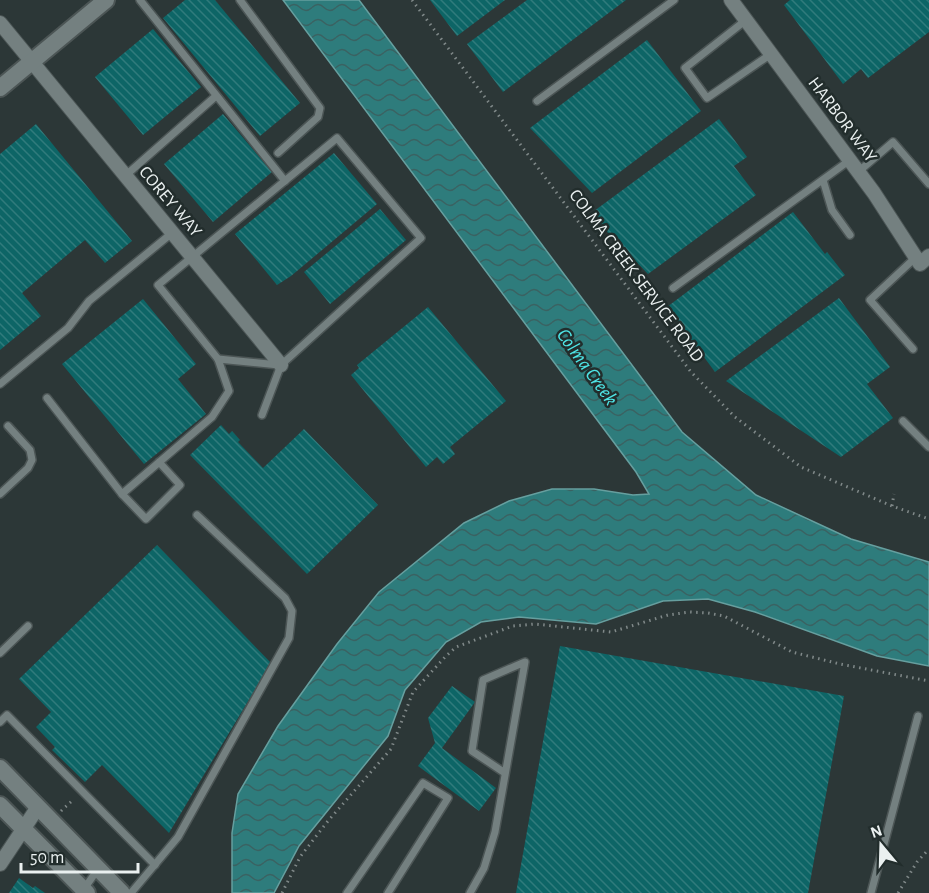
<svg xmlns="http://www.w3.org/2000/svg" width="929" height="893" viewBox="0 0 929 893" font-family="'Alegreya Sans',sans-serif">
  <defs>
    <pattern id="water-waves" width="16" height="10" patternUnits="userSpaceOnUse" patternTransform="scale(1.5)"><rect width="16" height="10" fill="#2e7c7c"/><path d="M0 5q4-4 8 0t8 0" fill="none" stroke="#3a6262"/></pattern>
    <pattern id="building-back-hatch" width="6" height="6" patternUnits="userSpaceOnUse" patternTransform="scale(1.5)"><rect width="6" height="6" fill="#0d6566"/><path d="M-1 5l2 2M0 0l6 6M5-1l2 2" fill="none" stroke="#307b7c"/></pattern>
  </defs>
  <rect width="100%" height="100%" fill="#2c3737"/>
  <polygon fill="url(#water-waves)" stroke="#669f9f" stroke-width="1.5" points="283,0 359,0 682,432 756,495 851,539 929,562 929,666 877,656 755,612 708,599 663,601 596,624 519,617 481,622 446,642 405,690 388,736 299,846 274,893 232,893 232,833 238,794 278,726 337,644 379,592 464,523 509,501 552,489 594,489 633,495 649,494 636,472"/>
  <g fill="url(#building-back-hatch)">
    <polygon points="185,0 215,0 300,103 260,136 163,18"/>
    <polygon points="430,0 505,0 457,36"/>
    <polygon points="527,0 626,0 503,92 467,44"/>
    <polygon points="790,0 929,0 929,32 868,78 861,69 843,84 784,5"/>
    <polygon points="153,29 201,87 143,135 95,77"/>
    <polygon points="647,40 701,111 592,193 530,128"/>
    <polygon points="223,114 272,172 213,222 164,164"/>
    <polygon points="719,119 747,157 734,166 756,195 648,274 590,214"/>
    <polygon points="36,124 132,241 105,263 85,240 22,293 41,316 0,350 0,154"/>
    <polygon points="334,153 377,204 291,276 277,285 235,234"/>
    <polygon points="380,209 406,240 330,304 304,272"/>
    <polygon points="793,212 825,254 827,252 845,275 715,372 667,307"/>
    <polygon points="839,298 890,367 867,384 893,418 841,457 726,381"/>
    <polygon points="143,299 196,364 178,379 206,414 144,464 62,364"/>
    <polygon points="428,307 506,401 450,447 455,454 443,464 437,457 426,467 351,375 359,368 357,365"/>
    <polygon points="221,425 229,434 232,431 240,440 238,442 263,468 304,429 378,505 307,574 190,455"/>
    <polygon points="157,545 271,663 169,833 102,765 85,782 52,750 55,747 36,727 51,712 19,679"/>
    <polygon points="560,646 844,696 808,893 516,893"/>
    <polygon points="452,686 475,702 442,748 496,788 479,811 418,766 435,743 428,718"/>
    <polygon points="19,878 33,888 35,886 45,893 9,893"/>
  </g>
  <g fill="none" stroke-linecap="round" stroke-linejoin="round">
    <defs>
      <g id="service">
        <polyline points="140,0 285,181"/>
        <polyline points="240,0 320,108 318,117 278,153"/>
        <polyline points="746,20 685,68 707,98 771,54"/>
        <polyline points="537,101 674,0"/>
        <polyline points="858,172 893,142 929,184"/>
        <polyline points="125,176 216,96"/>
        <polyline points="823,180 832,210 850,235"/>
        <polyline points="673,288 850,160"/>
        <polyline points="913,349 870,300 916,257"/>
        <polyline points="218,359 279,365"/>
        <polyline points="0,384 68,328 89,301 172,233"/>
        <polyline points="47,398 122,494"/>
        <polyline points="903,421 929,447"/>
        <polyline points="159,462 180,485 146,519 122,494 212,417 229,391 218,359 158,285 337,138 421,238 281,365 262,415"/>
        <polyline points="0,494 28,468 32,460 30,450 8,426"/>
        <polyline points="0,653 28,626"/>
        <polyline points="0,722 7,715 155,865"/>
        <polyline points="84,889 98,869"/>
        <polyline points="131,893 178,837 289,638 292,611 285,598 197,515"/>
        <polyline points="347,893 423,783 448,798 388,893"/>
        <polyline points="470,893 484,868 495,832 525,662 483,680 472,751 505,773"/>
        <polyline points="871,893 918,716"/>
      </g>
      <g id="minor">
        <polyline points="731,0 874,193 920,264 929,256"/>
        <polyline points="0,23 281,365"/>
        <polyline points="0,864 38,807"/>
      </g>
      <g id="tertiary">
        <polyline points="0,88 106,0"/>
        <polyline points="0,768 122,893"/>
        <polyline points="0,805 87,893"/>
      </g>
    </defs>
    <use href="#service" stroke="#4c5555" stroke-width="10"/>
    <use href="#minor" stroke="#4c5555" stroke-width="16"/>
    <use href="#tertiary" stroke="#4c5555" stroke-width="20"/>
    <g stroke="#808989" stroke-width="3" stroke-dasharray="1.5 4.5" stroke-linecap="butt">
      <polyline points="412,0 691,372 735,417 801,467 892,506 929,519"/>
      <polyline points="892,506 894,494"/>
      <polyline points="61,811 73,800"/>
      <polyline points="282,893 300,857 328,821 391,749 413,692 446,656 456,647 513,626 535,624 611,632 668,615 690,612 708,613 724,616 792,652 840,664 929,681"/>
      <polyline points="898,893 917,862 929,849"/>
    </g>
    <use href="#service" stroke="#748080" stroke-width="7"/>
    <use href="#minor" stroke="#748080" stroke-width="14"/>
    <use href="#tertiary" stroke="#748080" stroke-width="16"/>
  </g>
  <g text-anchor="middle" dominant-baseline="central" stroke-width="5" stroke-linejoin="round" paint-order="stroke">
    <g font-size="18" fill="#eaf0f0" stroke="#222d2c">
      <text transform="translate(842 120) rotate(53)">HARBOR WAY</text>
      <text transform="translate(170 202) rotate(50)">COREY WAY</text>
      <text transform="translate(636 276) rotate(53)">COLMA CREEK SERVICE ROAD</text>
    </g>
    <g font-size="20" font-style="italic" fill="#4ee5e6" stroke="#222d2c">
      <text transform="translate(587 367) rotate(54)">Colma Creek</text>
    </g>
  </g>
  <g transform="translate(881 845) rotate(341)" stroke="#222d2c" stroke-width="4.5" paint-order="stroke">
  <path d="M0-4.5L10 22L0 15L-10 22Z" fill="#eaf0f0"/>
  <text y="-9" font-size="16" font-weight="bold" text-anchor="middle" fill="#eaf0f0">N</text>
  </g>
  <path d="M21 863v9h117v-9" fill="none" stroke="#eaf0f0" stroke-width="3"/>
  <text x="30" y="863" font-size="18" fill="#eaf0f0" stroke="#222d2c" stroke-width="4.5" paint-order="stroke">50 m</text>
</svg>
